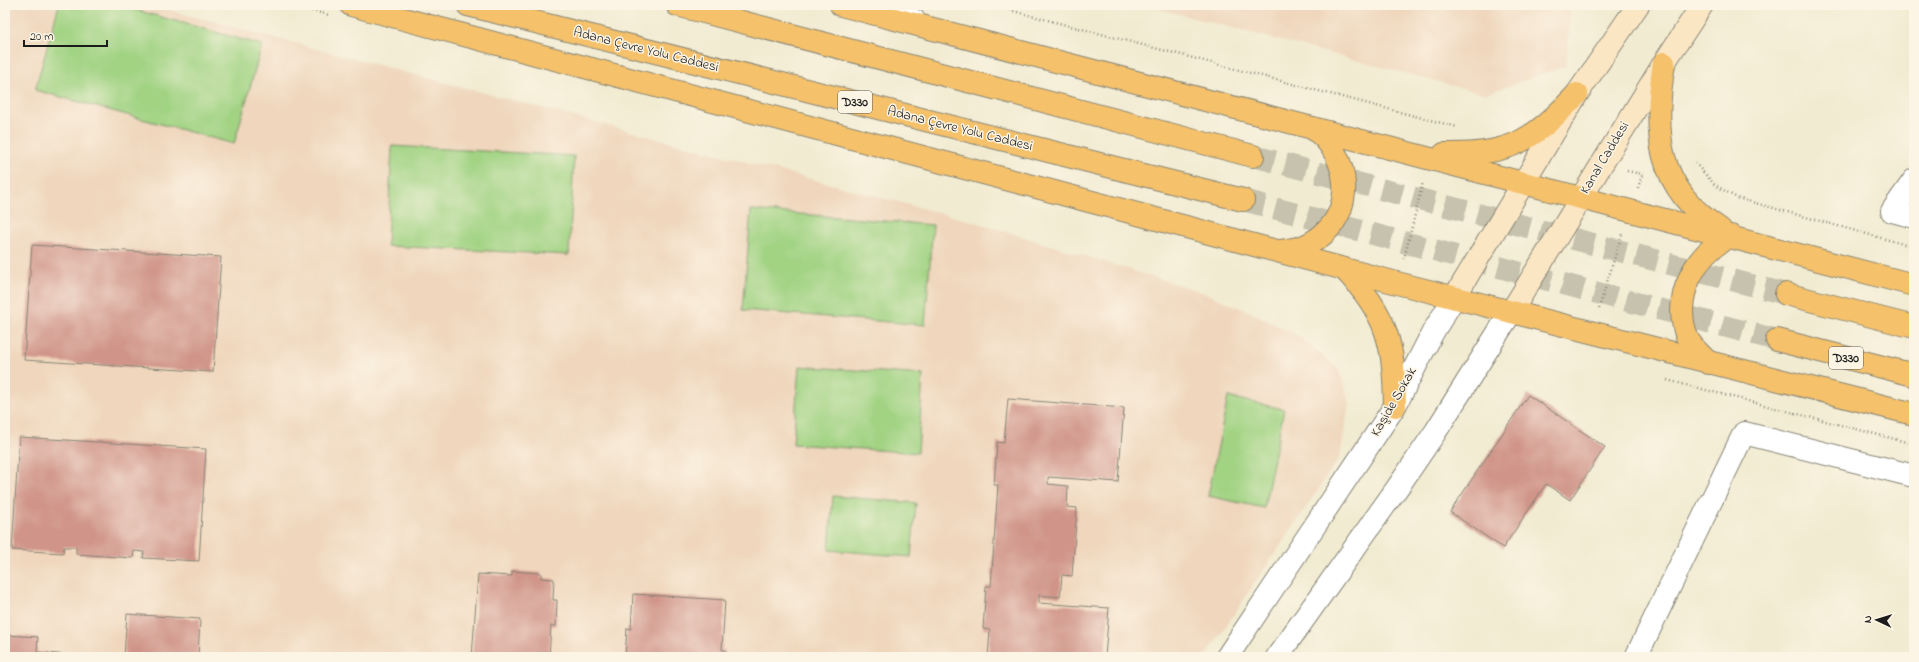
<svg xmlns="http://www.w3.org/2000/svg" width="1919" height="662" viewBox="0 0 1919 662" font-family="'Indie Flower',sans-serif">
  <rect width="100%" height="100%" fill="#fcf5e5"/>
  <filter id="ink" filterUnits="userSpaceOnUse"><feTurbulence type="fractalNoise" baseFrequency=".025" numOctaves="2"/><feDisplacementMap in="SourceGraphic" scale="8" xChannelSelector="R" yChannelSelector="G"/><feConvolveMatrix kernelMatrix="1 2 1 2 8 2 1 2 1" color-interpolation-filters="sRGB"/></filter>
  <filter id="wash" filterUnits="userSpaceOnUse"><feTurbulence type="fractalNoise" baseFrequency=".012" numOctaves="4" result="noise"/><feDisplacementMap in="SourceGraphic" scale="16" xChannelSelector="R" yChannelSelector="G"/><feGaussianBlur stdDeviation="0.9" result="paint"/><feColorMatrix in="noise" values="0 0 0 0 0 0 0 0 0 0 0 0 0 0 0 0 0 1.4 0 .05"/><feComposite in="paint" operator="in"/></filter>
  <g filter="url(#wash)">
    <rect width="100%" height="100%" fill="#f1ebd1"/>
    <g fill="#efd6bc">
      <polygon points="5,5 150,5 978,223 1202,292 1257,315 1300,337 1339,370 1349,403 1340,457 1205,657 5,657"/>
      <polygon points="1144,5 1571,5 1566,66 1485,94"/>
    </g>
    <g fill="#a1d383" stroke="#5e7850">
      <polygon points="59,5 118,5 262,45 234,144 35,90"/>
      <polygon points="392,146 574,156 569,255 387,246"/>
      <polygon points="751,210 933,225 925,325 743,310"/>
      <polygon points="799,366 923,375 918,453 793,444"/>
      <polygon points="1228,397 1284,409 1264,508 1208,496"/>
      <polygon points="833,496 916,503 911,557 829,550"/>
    </g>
    <g id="blocks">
      <g fill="#d09489">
        <polygon points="32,245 221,257 213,372 24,360"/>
        <polygon points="1528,395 1605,447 1570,500 1546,484 1503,548 1450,512"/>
        <polygon points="1008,399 1124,408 1118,482 1048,477 1048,484 1068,486 1067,507 1077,508 1072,576 1062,575 1060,597 1039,595 1039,603 1109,608 1105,657 988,657 990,630 983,629 986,586 991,586 998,485 994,485 997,442 1004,443"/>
        <polygon points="19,437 206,449 199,561 143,558 144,552 134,551 133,558 76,554 76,547 64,547 63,553 12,550"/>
        <polygon points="512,571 541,573 541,578 554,579 553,600 557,600 556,626 551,626 549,657 472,657 478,574 512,576"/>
        <polygon points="633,594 725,600 722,650 725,650 725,657 625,657 627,628 631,629"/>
        <polygon points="127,614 200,619 198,657 124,657"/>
        <polygon points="7,635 38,637 37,652 89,657 6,657"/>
      </g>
    </g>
  </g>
  <g filter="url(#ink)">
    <use href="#blocks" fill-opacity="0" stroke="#868476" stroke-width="1"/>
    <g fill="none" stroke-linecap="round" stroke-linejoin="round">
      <g stroke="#c6c2ad" stroke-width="22" stroke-dasharray="22 11" stroke-linecap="butt">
        <polyline points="1253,156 1786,294"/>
        <polyline points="1243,200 1777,340"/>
      </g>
      <defs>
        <polyline id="service" points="893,5 918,16"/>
        <g id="minor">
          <polyline points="1914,180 1892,211 1914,217"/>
          <polyline points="1636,657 1744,433 1914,476"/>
        </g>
        <g id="tertiary">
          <polyline points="1227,657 1395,406 1433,332 1454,298"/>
          <polyline points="1277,657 1400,484 1436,431 1511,312"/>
        </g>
        <g id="secondary">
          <polyline points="1454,298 1577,94 1638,5"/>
          <polyline points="1511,312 1664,63 1702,5"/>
        </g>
        <g id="trunk">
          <polyline points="351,5 1397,283 1914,414"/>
          <polyline points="468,5 1243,200"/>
          <polyline points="677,5 1253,156"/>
          <polyline points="841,5 1914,285"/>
          <path d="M1664 63C1653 132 1656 188 1720 229"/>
          <path d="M1444 154C1512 155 1532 141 1577 94"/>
          <path d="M1280 251C1287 250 1295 249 1302 247 1348 229 1357 177 1326 140 1323 136 1317 132 1313 128"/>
          <path d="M1344 269C1388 315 1394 344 1395 406"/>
          <polyline points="1786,294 1914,327"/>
          <polyline points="1777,340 1914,375"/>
          <path d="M1709 363C1702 356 1691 347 1687 337 1672 297 1694 254 1731 236"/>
        </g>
      </defs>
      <use href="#service" stroke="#868476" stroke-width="13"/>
      <use href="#minor" stroke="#868476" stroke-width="24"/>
      <use href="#tertiary" stroke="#868476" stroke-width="24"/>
      <use href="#secondary" stroke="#868476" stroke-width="24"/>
      <use href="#trunk" stroke="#868476" stroke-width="24"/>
      <g stroke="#868476" stroke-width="2.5" stroke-dasharray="1 3" stroke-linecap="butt">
        <polyline points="288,5 329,15"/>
        <polyline points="990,5 1457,127"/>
        <polyline points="1695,163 1715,185 1737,198 1914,247"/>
        <polyline points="1627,171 1643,174"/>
        <polyline points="1638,188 1642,175"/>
        <polyline points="1404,259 1423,182"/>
        <polyline points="1599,308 1622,234"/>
        <polyline points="1667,380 1914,444"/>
      </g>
      <use href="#service" stroke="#fff" stroke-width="11"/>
      <use href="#minor" stroke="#fff" stroke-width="22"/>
      <use href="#tertiary" stroke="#fff" stroke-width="22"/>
      <use href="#secondary" stroke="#fbe6c4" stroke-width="22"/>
      <use href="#trunk" stroke="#f5c16b" stroke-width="22"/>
    </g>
  </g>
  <g text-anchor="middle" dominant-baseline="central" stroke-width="3" stroke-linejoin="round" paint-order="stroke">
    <g fill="#fcf5e5" stroke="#5f5d58" stroke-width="1">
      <rect x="838" y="91" width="34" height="22" rx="3"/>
      <rect x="1829" y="347" width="34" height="22" rx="3"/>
    </g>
    <g font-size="13" font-weight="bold" fill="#1c1c1c">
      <text x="855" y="102">D330</text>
      <text x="1846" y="358">D330</text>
    </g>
    <g font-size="14" fill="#1c1c1c" stroke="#fcf5e5">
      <text transform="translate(646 50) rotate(14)">Adana Çevre Yolu Caddesi</text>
      <text transform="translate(960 129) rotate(14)">Adana Çevre Yolu Caddesi</text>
      <text transform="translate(1605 158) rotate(-59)">Kanal Caddesi</text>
      <text transform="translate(1394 402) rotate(-60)">Kaşide Sokak</text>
    </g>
  </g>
  <rect width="1919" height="662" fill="none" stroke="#fcf5e5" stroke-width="20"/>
  <g transform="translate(1877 620) rotate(274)" stroke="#fcf5e5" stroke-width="3" paint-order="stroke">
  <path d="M0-3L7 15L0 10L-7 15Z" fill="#1c1c1c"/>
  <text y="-6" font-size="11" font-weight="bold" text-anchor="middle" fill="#1c1c1c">N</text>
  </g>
  <path d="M24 40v6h83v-6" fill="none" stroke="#1c1c1c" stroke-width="2"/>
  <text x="30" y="40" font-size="12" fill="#1c1c1c" stroke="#fcf5e5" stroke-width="3" paint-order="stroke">20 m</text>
</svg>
